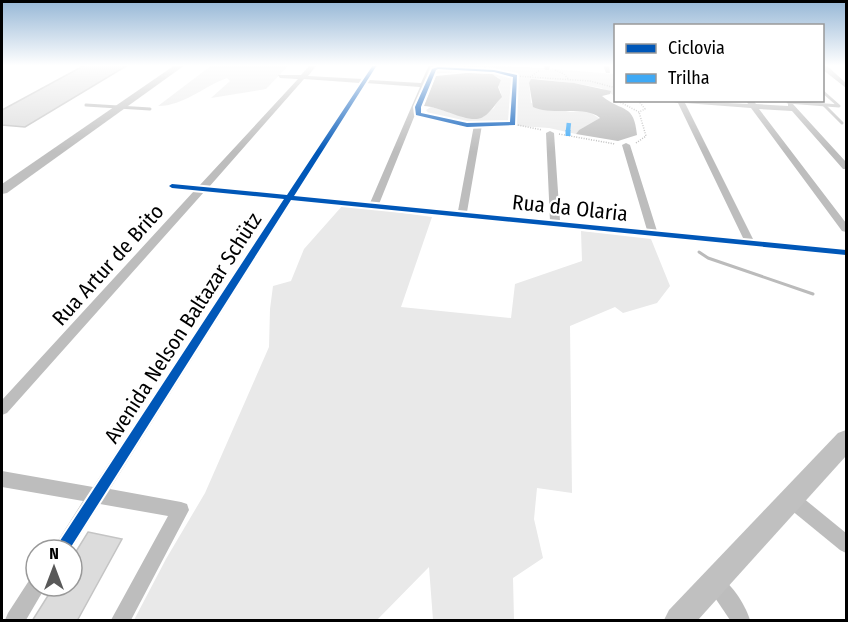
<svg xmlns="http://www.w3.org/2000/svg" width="848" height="622" viewBox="0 0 848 622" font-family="'Fira Sans Condensed',sans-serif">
  <rect width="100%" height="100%" fill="#fff"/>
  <g fill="#e9e9e9">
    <path d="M212 65H289L266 89 211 98 230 81 227 78C204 86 184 106 158 106Z"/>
    <path d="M435 65 529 67 615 74V96L601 88 574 83 538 79 529 83 531 103 570 112 588 111 600 119 579 130 576 134 549 128 463 122 429 114 426 110 431 107 460 115 483 117 494 108 501 93 498 85 501 80C491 68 447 73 432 74Z"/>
    <polygon points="343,205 432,217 401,307 511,318 515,284 582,261 581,231 651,239 670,286 657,303 623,313 615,307 570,326 572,493 537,488 534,519 543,558 513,578 514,620 433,620 429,567 377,620 134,620 166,559 205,493 269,347 270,309 273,286 291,281 304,249"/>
  </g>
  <g fill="#bbb">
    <path d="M467 73 492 74 501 80 498 87 502 97C495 103 492 112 483 117 470 125 443 107 424 106L436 76Z"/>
    <path d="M531 79 574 83 611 91 610 94 602 96C623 113 634 103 637 135L618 141 576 134 579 130 600 118C586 105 553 116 533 107L529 83Z"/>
  </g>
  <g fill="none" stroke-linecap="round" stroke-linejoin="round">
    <polyline stroke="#bbb" stroke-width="3" points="699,252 708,258 813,294"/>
  </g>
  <g fill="#dcdcdc" stroke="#c4c4c4" stroke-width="1.5">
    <polygon points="85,65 128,65 25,127 2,125 2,110"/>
    <polygon points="88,532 122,539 77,621 32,621 54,586 72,586 72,558"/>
  </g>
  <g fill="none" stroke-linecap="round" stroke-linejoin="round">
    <g stroke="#b8b8b8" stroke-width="1.5" stroke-dasharray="1 1.5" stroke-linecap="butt">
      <polyline points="484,70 485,65"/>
      <polyline points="555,70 564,74 569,80"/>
      <polyline points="515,76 590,81 616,88"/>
      <polyline points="530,77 540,70"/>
      <polyline points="616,100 639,112 645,109 638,100"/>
      <polyline points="513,124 542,130"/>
      <polyline points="559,134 615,144"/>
      <polyline points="636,143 646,136 639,112"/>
    </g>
    <g stroke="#bdbdbd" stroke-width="3">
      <polyline points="788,102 839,106 822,91"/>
      <polyline points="86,105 150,109"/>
      <polyline points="824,105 842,123"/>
    </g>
    <g fill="#bdbdbd" fill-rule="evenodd">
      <path d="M310 65H317L308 76 363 79 372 65H378L369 80 421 83 429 65H435L379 204 458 211 474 125 478 123 482 125 467 212 550 221 546 133 550 131 554 133 560 221 647 230 622 145 626 143 630 145 657 231 744 240 678 103 665 100 748 104 746 100H753L756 104 788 106V103H792L846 162V169H843L792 111 759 109 846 223V232L842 231 751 108 685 103 754 241 846 250V256L292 201 110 489 181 502 187 504 189 510 131 620H111L168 516 100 504 71 550H52L83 501 2 487V471L93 487 283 200 204 192 7 413 2 415V400L194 191 169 188V184L199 186 298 79 280 78 278 75H301ZM304 79 360 83 286 195 209 187ZM366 83 420 87 370 203 295 195Z"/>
      <polygon points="544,65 550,65 549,70 545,70"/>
      <polygon points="603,65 609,65 610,73 606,73"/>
      <polygon points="822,65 826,65 846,83 846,88 822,69"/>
      <polygon points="791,491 797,493 846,533 846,553 840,550 785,505 783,499 785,493"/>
      <path d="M714 574C730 580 745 604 750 620H730L705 583 707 576Z"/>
      <polygon points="36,577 36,586 46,586 26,620 5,620 8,613 30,579"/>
    </g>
    <g fill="#c0c0c0" fill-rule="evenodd">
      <polygon points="175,65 185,65 7,193 2,194 2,184"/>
      <polygon points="846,430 846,456 698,620 664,620 669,610 838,433"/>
    </g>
    <polyline stroke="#3fa9f5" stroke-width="4.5" stroke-dasharray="8 4.5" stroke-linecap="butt" points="568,131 569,122"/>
    <polyline stroke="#3fa9f5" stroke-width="5" stroke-dasharray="10 5" stroke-linecap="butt" points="568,136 568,130"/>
    <defs>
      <g id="cycleway">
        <polygon points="373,65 377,65 294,196 846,250 846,255 291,200 69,550 54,550 284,199 172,188 169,186 172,184 287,195"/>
        <path d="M438 67 494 70 517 75 515 125 467 127 416 115 415 107 432 69ZM438 69 494 72 513 77 510 122 467 123 421 113V107L436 70Z"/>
      </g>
    </defs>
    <use href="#cycleway" stroke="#fff" stroke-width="4"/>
    <use href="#cycleway" fill="#0057b8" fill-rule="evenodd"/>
  </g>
  <linearGradient id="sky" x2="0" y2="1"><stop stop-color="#96b7d6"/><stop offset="0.43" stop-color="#fff"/><stop offset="1" stop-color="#fff" stop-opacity="0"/></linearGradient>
  <rect width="848" height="152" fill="url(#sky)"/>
  <g text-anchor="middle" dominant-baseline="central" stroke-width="4.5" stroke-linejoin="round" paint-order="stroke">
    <g font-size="21" fill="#000" stroke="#fff">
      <text transform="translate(570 208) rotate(6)">Rua da Olaria</text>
      <text transform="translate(108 265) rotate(-48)">Rua Artur de Brito</text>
      <text transform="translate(183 328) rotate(-57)">Avenida Nelson Baltazar Schütz</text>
    </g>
  </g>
  <rect width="848" height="622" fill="none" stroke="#000000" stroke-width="6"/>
  <rect x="614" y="24" width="210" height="78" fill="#ffffff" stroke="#999999" stroke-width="1.5"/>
  <rect x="626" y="44" width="30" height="9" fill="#0057b8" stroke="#999999" stroke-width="1.5"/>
  <text x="668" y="54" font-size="18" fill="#000000">Ciclovia</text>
  <rect x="626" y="74" width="30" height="9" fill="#3fa9f5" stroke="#999999" stroke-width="1.5"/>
  <text x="668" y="84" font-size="18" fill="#000000">Trilha</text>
  <g transform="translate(54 568)"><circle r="28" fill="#ffffff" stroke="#999999" stroke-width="1.5"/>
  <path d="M0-4.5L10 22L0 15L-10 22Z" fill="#595959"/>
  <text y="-9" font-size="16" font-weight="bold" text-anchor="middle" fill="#000000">N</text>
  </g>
</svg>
